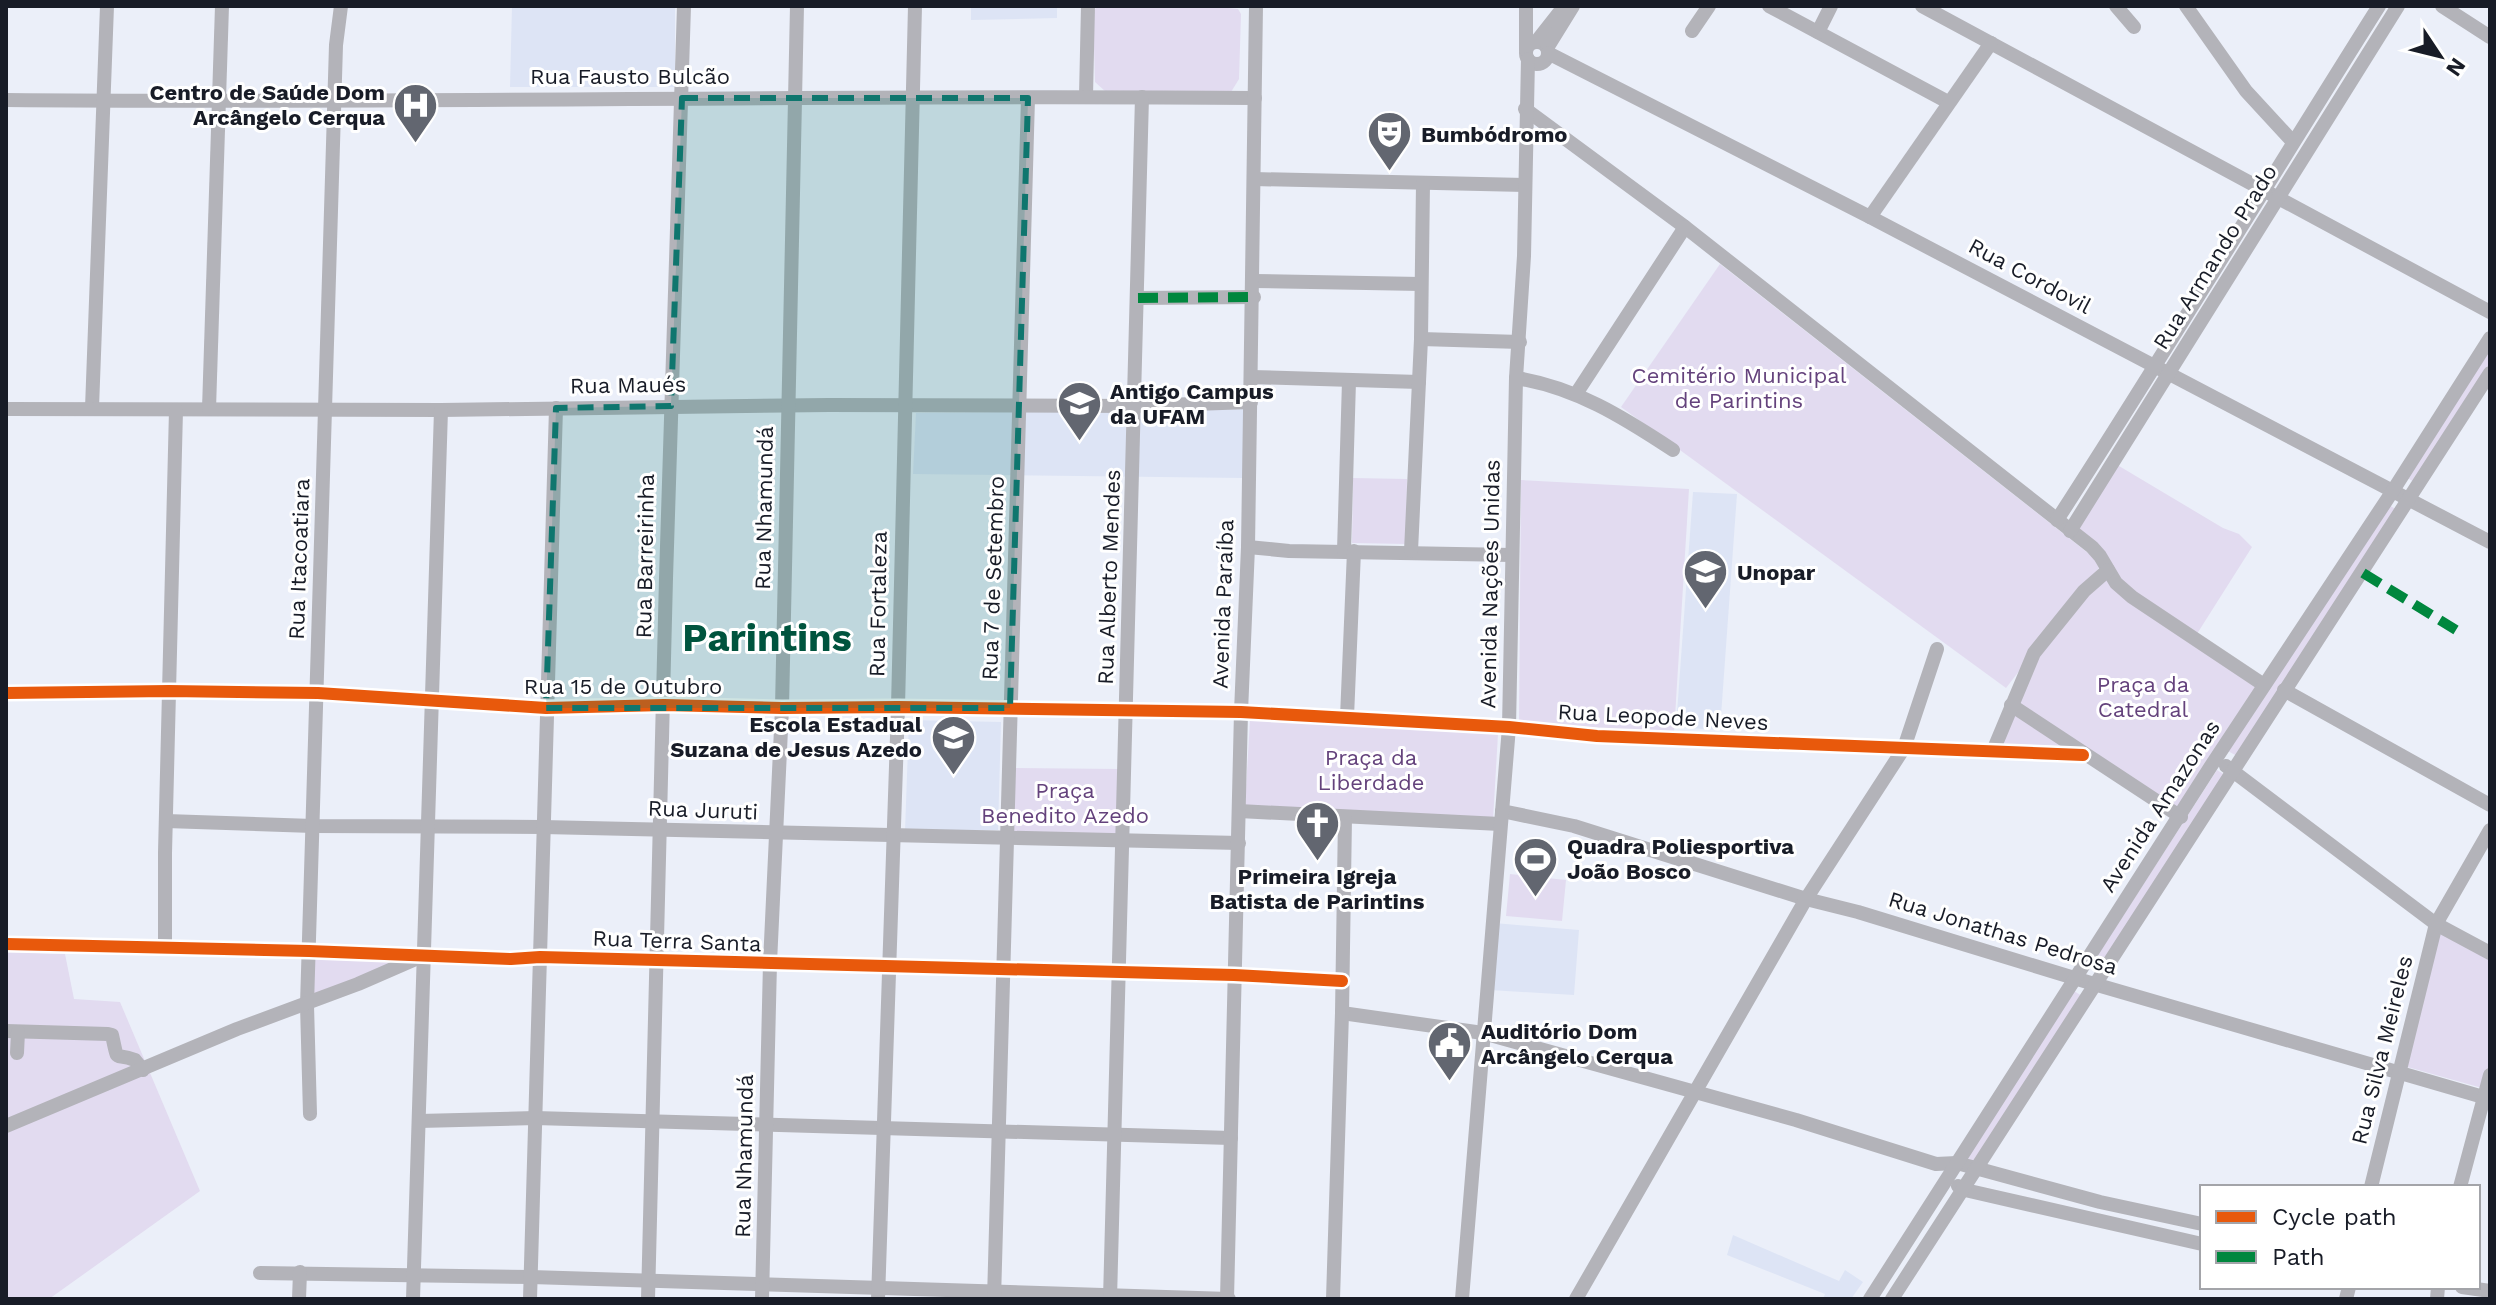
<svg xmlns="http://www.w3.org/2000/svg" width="2496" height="1305" viewBox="0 0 2496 1305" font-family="'Work Sans',sans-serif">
  <rect width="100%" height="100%" fill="#ebeff9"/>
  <g fill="#dde4f5">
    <polygon points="512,6 675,6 675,87 510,87"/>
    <polygon points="971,6 1057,6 1057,18 971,20"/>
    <polygon points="1244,409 1243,478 913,474 916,413"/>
    <polygon points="1693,492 1737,494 1720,730 1676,727"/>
    <polygon points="909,720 1001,722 998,830 905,831"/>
    <polygon points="1494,923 1579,930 1574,995 1490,990"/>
    <polygon points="1733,1235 1839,1281 1845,1270 1863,1282 1851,1299 1823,1299 1825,1294 1727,1255"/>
  </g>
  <g fill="#e2dbf0">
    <polygon points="1097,6 1208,6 1238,9 1241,14 1239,79 1231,92 1105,91 1095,82 1093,13"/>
    <polygon points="1720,264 2102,564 2006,688 1621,407"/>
    <polygon points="2490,346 2490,365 2414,482 2406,477"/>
    <polygon points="2114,463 2223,528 2239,534 2252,547 2195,637 2266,684 2180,816 2084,752 1995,751 2027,668 2109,569 2072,531"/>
    <polygon points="1353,478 1407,479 1406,544 1352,543"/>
    <polygon points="1521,480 1689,489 1674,733 1519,722"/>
    <polygon points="2389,505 2397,510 2237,756 2228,751"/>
    <polygon points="1250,720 1498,734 1493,820 1245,806"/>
    <polygon points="1013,768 1120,769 1118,837 1011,834"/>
    <polygon points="2217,770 2225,775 2099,969 2092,964"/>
    <polygon points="1510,874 1566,880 1562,921 1506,916"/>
    <polygon points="2440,931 2490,957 2490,1063 2482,1088 2404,1066"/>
    <polygon points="310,950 426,956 309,1003"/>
    <polygon points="6,952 65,954 74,999 120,1002 200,1191 49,1299 6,1299"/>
    <polygon points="2074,991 2082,996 1974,1163 1966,1157"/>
  </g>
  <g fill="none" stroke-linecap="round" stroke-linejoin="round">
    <g stroke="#b3b3b9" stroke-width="14">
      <polyline points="1769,6 1948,102"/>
      <polyline points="1922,6 2490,312"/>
      <polyline points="2116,6 2134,27"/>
      <polyline points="2186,6 2246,91 2293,142"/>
      <polyline points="2442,6 2490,37"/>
      <polyline points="1692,31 1709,6"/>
      <polyline points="1818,32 1831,6"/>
      <circle cx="1537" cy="53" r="11"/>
      <polyline points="1536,42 1562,9"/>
      <polyline points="1547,48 1573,6"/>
      <polyline points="1526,50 1526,6"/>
      <polyline points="1548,53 1870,217 2490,542"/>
      <polyline points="1086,96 1088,6"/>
      <path d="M6 100C422 104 838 94 1255 98"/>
      <polyline points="1525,109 1685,227 2092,547 2100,556 2116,583 2132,597 2264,685"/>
      <polyline points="1254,179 1525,185"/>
      <polyline points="1870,217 1991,43"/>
      <polyline points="1254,281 1421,284"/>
      <polyline points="1138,298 1254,297"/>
      <polyline points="1421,339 1520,342"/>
      <polyline points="1251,377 1419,382"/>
      <path d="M1516 378C1575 387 1623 417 1673 450"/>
      <polyline points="1576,394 1685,227"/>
      <polyline points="92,408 107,6"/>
      <polyline points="6,409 441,410 829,405 1136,406 1251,402"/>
      <polyline points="209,409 222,6"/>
      <path d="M2057 520C2167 350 2271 177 2379 6"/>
      <polyline points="2070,531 2398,6"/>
      <polyline points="1248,547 1289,551 1512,555"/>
      <polyline points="1344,551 1349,381"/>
      <polyline points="1411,551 1421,339 1423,183"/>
      <polyline points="2284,690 2490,805"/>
      <polyline points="6,693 169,691 318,693 546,708 664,705 782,708 898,707 1241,712 1509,727 1597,736 2083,755"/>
      <polyline points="2011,705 2181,817"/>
      <polyline points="1347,717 1354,551"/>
      <polyline points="1993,751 2034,653 2084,591 2108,570"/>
      <polyline points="2226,766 2436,924 2490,953"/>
      <polyline points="1239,811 1500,824"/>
      <polyline points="1502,811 1574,826 1806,899 1858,912 2094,984 2490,1099"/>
      <polyline points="166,821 313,826 543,827 1239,843"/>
      <polyline points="6,944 309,951 511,959 540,957 1234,975 1342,981"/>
      <polyline points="165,947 165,853 176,410"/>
      <polyline points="1342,1013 1483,1033 1796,1120 1936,1164 1957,1163 2100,1202 2202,1224"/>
      <path d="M6 1031 108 1034 112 1035C119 1066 113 1051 135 1060L143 1070"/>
      <polyline points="17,1053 18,1032"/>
      <polyline points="310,1114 307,1005 336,45 341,6"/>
      <polyline points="419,1121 535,1118 1231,1138"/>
      <polyline points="6,1126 237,1029 358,984 420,957"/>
      <polyline points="1958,1186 1965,1190 2202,1244"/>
      <polyline points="2371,1187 2436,924 2490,830"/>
      <polyline points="2460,1187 2490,1075"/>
      <polyline points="260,1273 531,1277 1229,1299"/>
      <polyline points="2462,1287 2490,1291"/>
      <polyline points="299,1299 300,1272"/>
      <polyline points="413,1299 441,410"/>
      <polyline points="530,1299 556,408"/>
      <polyline points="648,1299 666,578 684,6"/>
      <polyline points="762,1299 770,963 782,708 797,6"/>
      <polyline points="878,1299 898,707 915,6"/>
      <polyline points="994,1299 1028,98"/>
      <polyline points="1110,1299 1142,97"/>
      <polyline points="1227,1299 1241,712 1248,547 1256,6"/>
      <polyline points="1333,1299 1342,1013 1345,817"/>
      <polyline points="1462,1299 1509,727 1516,378 1524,256 1528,59"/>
      <polyline points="1576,1299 1806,899 1904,748 1937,649"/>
      <polyline points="1870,1299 2211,766 2392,492 2490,338"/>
      <polyline points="1892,1299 2490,373"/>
      <polyline points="2346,1299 2349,1287"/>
      <polyline points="2437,1299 2438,1287"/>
    </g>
    <g stroke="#00873e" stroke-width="10" stroke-dasharray="20 10" stroke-linecap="butt">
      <polyline points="1138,298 1254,297"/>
      <polyline points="2363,573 2456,630"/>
    </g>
    <defs>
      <g id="cycleway">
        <polyline points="6,693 169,691 318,693 546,708 664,705 782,708 898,707 1241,712 1509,727 1597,736 2083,755"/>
        <polyline points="6,944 309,951 511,959 540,957 1234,975 1342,981"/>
      </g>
    </defs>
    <use href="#cycleway" stroke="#fff" stroke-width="17"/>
    <use href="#cycleway" stroke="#e8590c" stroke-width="12"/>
  </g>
  <path fill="#0f766e" fill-opacity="0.2" stroke="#0f766e" stroke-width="6" stroke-dasharray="16 10" stroke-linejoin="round" d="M682 98H1028L1010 708H546L556 408 671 406Z"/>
  <defs>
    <symbol id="hospital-pin" viewBox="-11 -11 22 30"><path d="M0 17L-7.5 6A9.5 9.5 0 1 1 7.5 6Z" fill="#626670" stroke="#fff"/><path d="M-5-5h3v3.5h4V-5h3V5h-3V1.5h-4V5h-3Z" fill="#fff"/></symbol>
    <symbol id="theatre-pin" viewBox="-11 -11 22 30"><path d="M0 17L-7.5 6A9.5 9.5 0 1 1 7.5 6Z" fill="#626670" stroke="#fff"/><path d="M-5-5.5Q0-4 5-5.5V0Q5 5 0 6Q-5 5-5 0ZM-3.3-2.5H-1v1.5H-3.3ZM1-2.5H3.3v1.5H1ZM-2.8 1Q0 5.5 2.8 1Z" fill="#fff"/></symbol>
    <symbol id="university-pin" viewBox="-11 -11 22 30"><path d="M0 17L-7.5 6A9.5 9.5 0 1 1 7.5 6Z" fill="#626670" stroke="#fff"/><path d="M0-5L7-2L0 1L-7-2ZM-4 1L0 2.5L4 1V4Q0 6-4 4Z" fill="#fff"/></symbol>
    <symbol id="school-pin" viewBox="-11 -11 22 30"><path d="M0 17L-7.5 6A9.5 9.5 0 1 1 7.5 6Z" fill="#626670" stroke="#fff"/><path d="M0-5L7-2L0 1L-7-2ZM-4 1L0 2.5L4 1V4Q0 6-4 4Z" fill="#fff"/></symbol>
    <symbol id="church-pin" viewBox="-11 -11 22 30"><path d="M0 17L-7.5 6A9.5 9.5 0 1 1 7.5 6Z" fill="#626670" stroke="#fff"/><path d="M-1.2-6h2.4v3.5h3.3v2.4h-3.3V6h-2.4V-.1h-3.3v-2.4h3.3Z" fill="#fff"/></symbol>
    <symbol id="stadium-pin" viewBox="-11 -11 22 30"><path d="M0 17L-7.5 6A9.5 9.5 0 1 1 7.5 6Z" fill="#626670" stroke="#fff"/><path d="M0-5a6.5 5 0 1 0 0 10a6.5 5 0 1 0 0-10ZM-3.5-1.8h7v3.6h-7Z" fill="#fff"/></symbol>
    <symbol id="civic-pin" viewBox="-11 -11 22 30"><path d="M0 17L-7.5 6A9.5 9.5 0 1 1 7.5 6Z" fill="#626670" stroke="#fff"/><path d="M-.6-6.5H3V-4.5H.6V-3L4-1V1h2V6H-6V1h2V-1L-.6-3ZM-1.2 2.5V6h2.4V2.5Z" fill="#fff"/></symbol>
  </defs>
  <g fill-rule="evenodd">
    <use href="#hospital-pin" x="390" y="80" width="51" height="69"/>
    <use href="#theatre-pin" x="1364" y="108" width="51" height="69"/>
    <use href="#university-pin" x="1054" y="378" width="51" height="69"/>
    <use href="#university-pin" x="1680" y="546" width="51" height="69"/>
    <use href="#school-pin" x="928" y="712" width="51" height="69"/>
    <use href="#church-pin" x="1292" y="798" width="51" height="69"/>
    <use href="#stadium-pin" x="1510" y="834" width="51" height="69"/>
    <use href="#civic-pin" x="1424" y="1018" width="51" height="69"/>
  </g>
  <g text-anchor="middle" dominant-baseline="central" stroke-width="6" stroke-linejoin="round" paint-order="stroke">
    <g font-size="22" fill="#181c27" stroke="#fff">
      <text x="630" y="76">Rua Fausto Bulcão</text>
      <text transform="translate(2215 257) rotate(-58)">Rua Armando Prado</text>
      <text transform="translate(2030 276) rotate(28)">Rua Cordovil</text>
      <text transform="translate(628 385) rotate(-1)">Rua Maués</text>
      <text transform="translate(764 508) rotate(-89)">Rua Nhamundá</text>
      <text transform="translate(645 556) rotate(-89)">Rua Barreirinha</text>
      <text transform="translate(299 559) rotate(-88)">Rua Itacoatiara</text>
      <text transform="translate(1109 577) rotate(-88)">Rua Alberto Mendes</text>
      <text transform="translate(993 578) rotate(-88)">Rua 7 de Setembro</text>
      <text transform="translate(1490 584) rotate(-89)">Avenida Nações Unidas</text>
      <text transform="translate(878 604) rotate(-89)">Rua Fortaleza</text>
      <text transform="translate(1223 604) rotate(-88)">Avenida Paraíba</text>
      <text x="623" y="686">Rua 15 de Outubro</text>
      <text transform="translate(1663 717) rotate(3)">Rua Leopode Neves</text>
      <text transform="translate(2160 806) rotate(-57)">Avenida Amazonas</text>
      <text transform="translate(703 810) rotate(2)">Rua Juruti</text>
      <text transform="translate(2003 933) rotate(17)">Rua Jonathas Pedrosa</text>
      <text transform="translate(677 941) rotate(2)">Rua Terra Santa</text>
      <text transform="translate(2382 1050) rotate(-76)">Rua Silva Meireles</text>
      <text transform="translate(744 1156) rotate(-89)">Rua Nhamundá</text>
    </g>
    <g font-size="22" font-weight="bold" fill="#181c27" stroke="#fff" text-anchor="start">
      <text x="385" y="92" text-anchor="end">Centro de Saúde Dom<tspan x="385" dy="25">Arcângelo Cerqua</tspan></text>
      <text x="1421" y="134">Bumbódromo</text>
      <text x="1110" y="391">Antigo Campus<tspan x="1110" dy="25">da UFAM</tspan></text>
      <text x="1737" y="572">Unopar</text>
      <text x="922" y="724" text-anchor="end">Escola Estadual<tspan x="922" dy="25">Suzana de Jesus Azedo</tspan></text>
      <text x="1567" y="846">Quadra Poliesportiva<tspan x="1567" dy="25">João Bosco</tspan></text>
      <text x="1317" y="876" text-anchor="middle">Primeira Igreja<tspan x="1317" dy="25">Batista de Parintins</tspan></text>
      <text x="1481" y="1031">Auditório Dom<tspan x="1481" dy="25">Arcângelo Cerqua</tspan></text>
    </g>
    <g font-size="22" fill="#64427c" stroke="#fff">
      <text x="1739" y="375">Cemitério Municipal<tspan x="1739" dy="25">de Parintins</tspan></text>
      <text x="2143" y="684">Praça da<tspan x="2143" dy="25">Catedral</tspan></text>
      <text x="1371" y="757">Praça da<tspan x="1371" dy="25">Liberdade</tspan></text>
      <text x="1065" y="790">Praça<tspan x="1065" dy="25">Benedito Azedo</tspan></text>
    </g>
    <g font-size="38" font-weight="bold" fill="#00543e" stroke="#fff">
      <text x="767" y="638">Parintins</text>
    </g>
  </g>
  <rect width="2496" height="1305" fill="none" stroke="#181c27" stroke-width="16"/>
  <rect x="2200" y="1185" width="280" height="104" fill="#ffffff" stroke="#a3a4a9" stroke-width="2"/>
  <rect x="2216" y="1211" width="40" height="12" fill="#e8590c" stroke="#a3a4a9" stroke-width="2"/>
  <text x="2272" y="1225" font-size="24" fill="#181c27">Cycle path</text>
  <rect x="2216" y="1251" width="40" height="12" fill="#00873e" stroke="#a3a4a9" stroke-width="2"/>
  <text x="2272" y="1265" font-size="24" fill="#181c27">Path</text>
  <g transform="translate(2440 56) rotate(125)" stroke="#ffffff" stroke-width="6" paint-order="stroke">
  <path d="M0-6L14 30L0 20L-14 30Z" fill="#181c27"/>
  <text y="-12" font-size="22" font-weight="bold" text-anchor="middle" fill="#181c27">N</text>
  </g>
</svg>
